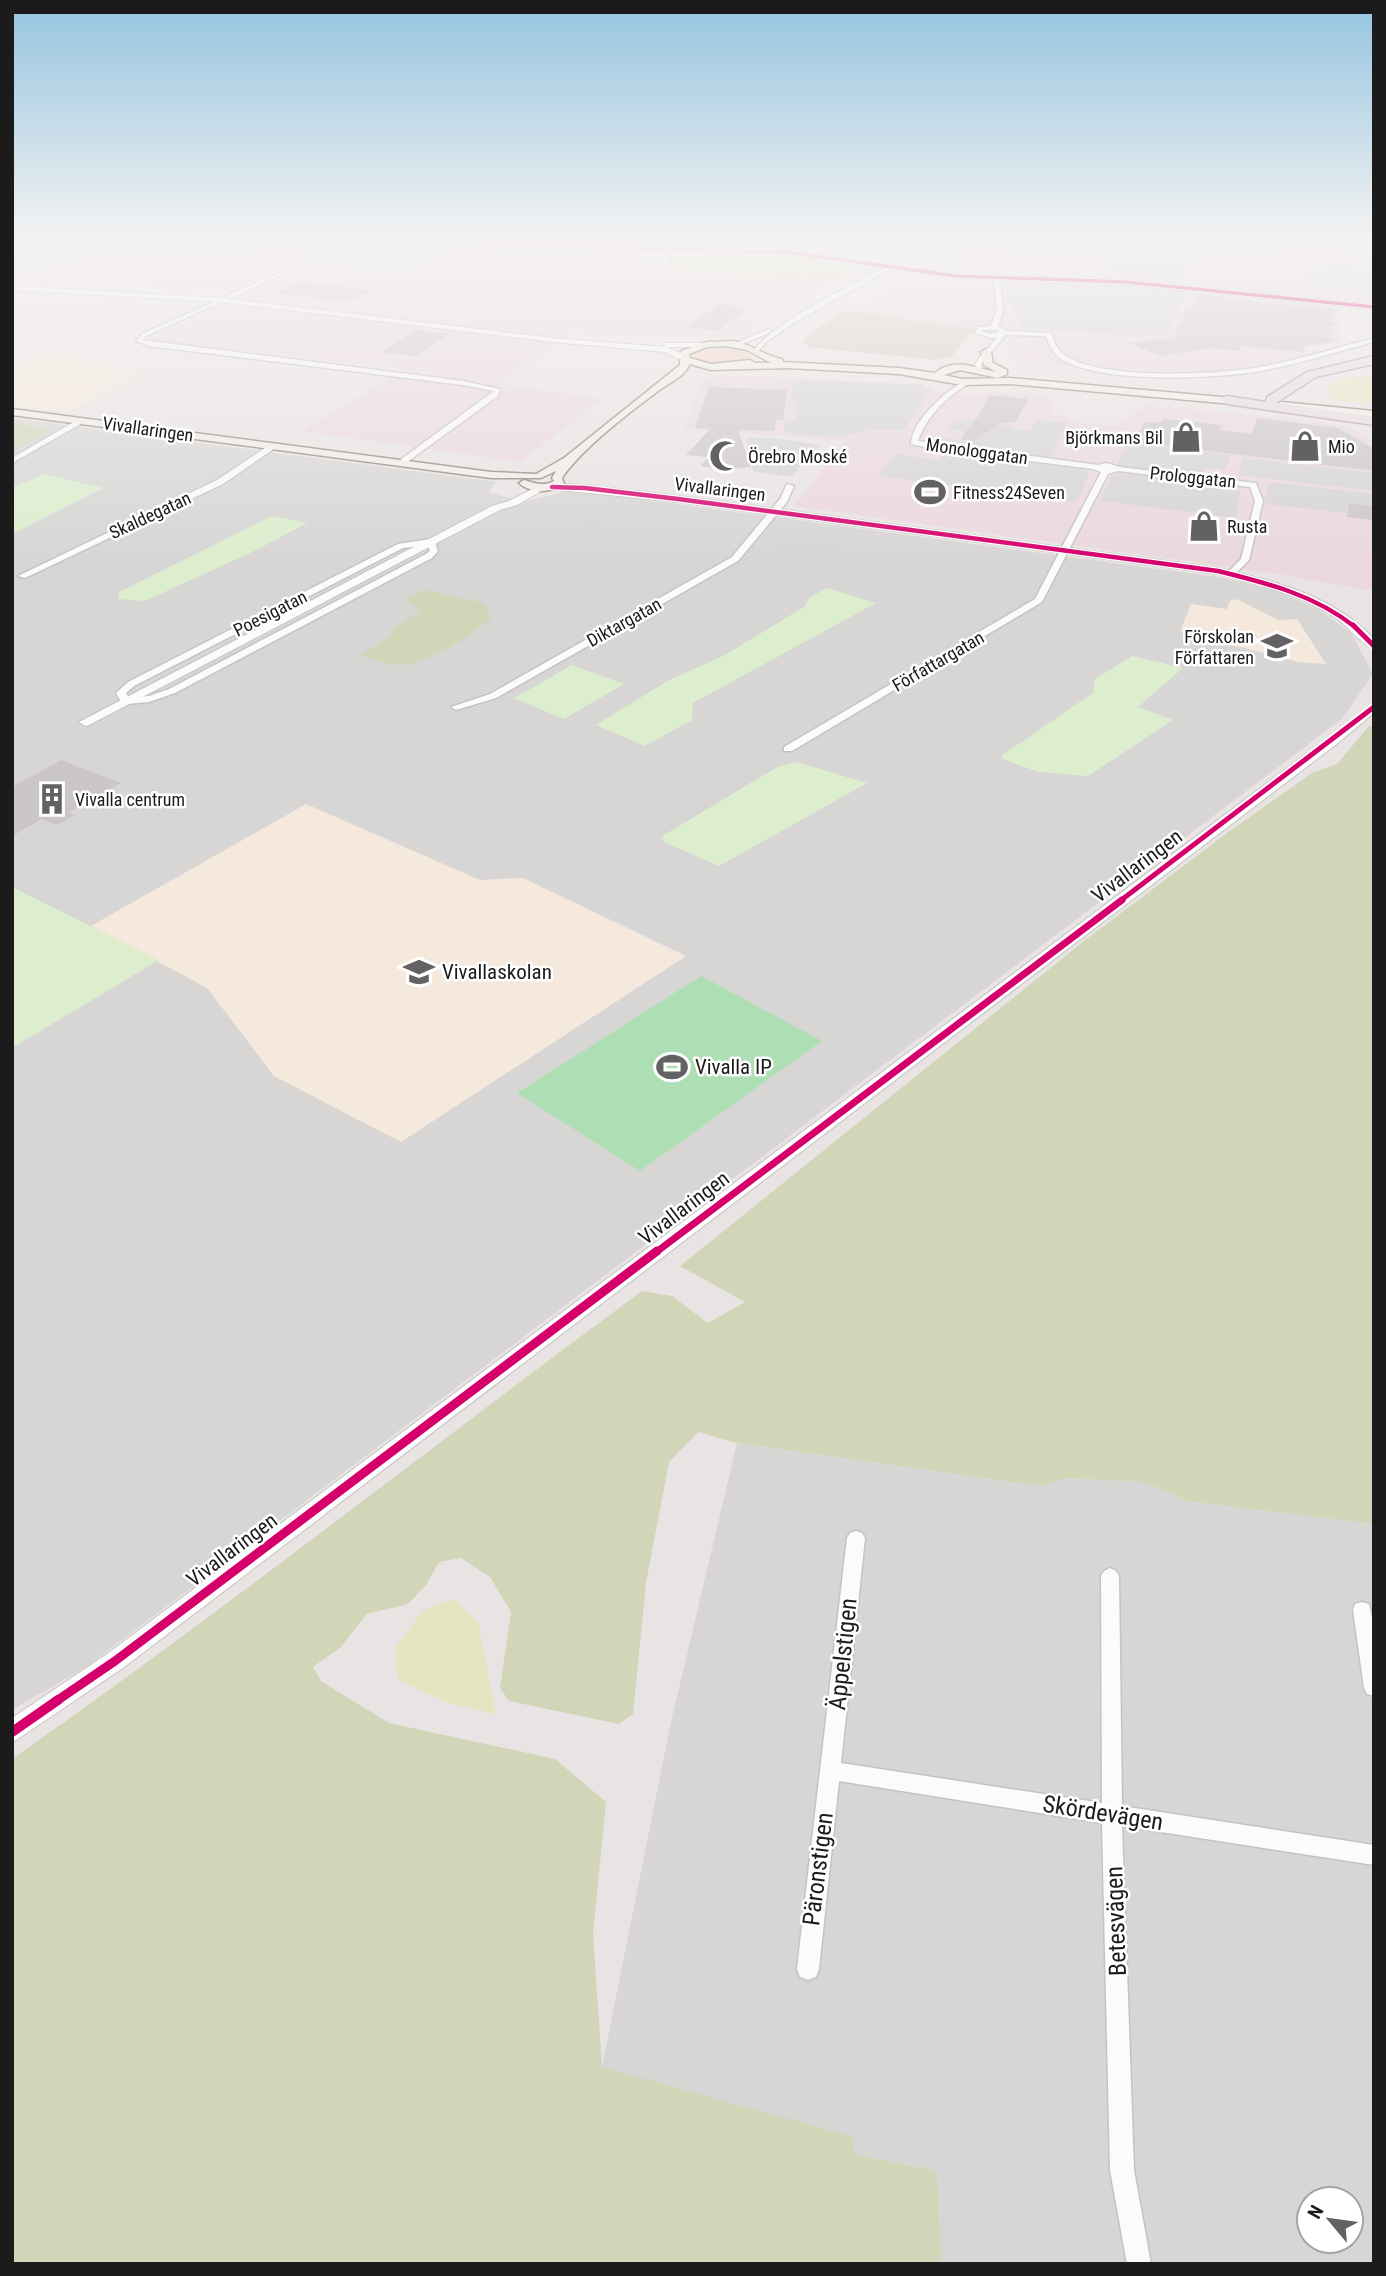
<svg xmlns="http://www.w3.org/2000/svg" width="1386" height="2276" viewBox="0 0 1386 2276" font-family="'Roboto Condensed',sans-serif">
  <rect width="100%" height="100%" fill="#e9e4e3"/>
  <g fill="#d8d5d5" fill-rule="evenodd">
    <polygon points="12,418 497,482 488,492 523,502 572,490 1225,578 1271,589 1318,609 1351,633 1373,674 1342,719 86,1667 12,1710"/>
    <path d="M737 1443 1040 1486 1066 1478 1144 1482 1188 1501 1374 1524V2264H942L937 2171 853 2154 602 2067 671 1722ZM1309 2199H1351V2241H1309Z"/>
  </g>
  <g fill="#ebd8df">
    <polygon points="117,244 358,244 313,266 398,278 467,246 609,258 745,275 841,277 738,338 650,337 572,332 499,384 603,399 519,462 303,431 404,369 148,340 249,292 20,282"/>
    <polygon points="968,244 1374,244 1374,301 1340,307 1341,342 1311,347 1304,356 1250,369 1203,373 1021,364 1010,358 1006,346 1011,335 909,321 903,317 852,312 902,283 1001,291 1001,279 950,265"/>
    <polygon points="714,375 922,384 934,390 975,395 989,391 1034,395 1056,401 1049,414 1068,416 1071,422 1116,427 1145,406 1251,414 1345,426 1374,439 1374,591 1265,572 794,506 844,441 685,429 701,385"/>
  </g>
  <g fill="#f5e8dc">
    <polygon points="43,355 85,361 96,366 117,367 116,370 141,373 72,410 61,412 12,405 12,388 15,386 12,385 12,370"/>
    <polygon points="1237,599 1278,620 1297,619 1326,664 1298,662 1180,631 1191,604 1227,609 1230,601"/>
    <polygon points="306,804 480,880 523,878 686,956 401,1142 274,1076 207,988 91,926"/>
  </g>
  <polygon fill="#d2cbc5" points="845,311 903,317 909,321 974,329 952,356 937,360 809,347 803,342 810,334"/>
  <g fill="#e6e5c1">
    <polygon points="1374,375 1374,405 1337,400 1327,395 1328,385 1343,378"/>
    <polygon points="453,1599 478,1622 496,1714 450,1704 398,1680 395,1647 424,1610"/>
  </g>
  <g fill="#d1d6b8">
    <polygon points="670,251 790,254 861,264 841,277 745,275 671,267 672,263 663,254"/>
    <polygon points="12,422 52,431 12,451"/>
    <path d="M427 590 484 603 491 618C473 636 424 666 398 665 385 664 372 659 360 655L392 635 393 628 421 611 405 599Z"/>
    <path d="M1369 726H1374V1524L1188 1501 1144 1482 1066 1478 1040 1486 737 1443 698 1432 669 1462 646 1583 633 1714 619 1724 509 1701 500 1688 511 1612 490 1577 461 1558 439 1562 426 1585 408 1604 367 1614 340 1648 313 1667 321 1681 389 1723 555 1759 606 1802 593 1934 602 2067 853 2137V2154L937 2171 942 2264H12V1759C226 1609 432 1446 642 1291L672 1296 708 1323 745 1302 680 1266 1084 941 1227 833 1312 773 1337 764Z"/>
  </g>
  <polygon fill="#f4d5c5" points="709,346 744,349 752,354 751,358 748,360 710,364 690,357 690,353"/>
  <g fill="#dceece">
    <polygon points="45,474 103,488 12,534 12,487"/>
    <polygon points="272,516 307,523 252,552 145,601 118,599 119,592"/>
    <polygon points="827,588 876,603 693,703 692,720 645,746 596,725 669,680 723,656 804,607 810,597"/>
    <polygon points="1132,656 1183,668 1138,707 1173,720 1088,776 1039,772 1005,760 1001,756 1093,693 1095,679"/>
    <polygon points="572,665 624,684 564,719 514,698"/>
    <polygon points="796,762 867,783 719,866 664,842 662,836 777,767"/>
    <polygon points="12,887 159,960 12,1048"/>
  </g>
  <polygon fill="#aedfb4" points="701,976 822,1041 640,1171 517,1093"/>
  <g fill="#d7d5d4">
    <polygon points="1128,249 1204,259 1176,282 1098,271"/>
    <polygon points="1330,262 1374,266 1374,291 1303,290 1312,266 1328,267"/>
    <polygon points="1031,282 1104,283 1194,291 1187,292 1165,335 1023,330 1004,287 1033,287"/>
    <polygon points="802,380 924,385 924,388 931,389 904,430 872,430 833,437 790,435 791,432 783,432 786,420 794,420 797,403 790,402 793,382"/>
    <polygon points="955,419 1014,426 1014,429 1030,431 1036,420 1067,423 1050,458 930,445 936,437 973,442 981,435 949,429"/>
    <polygon points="110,437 127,439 112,449 166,457 151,466 57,449 68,443 94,446"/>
    <polygon points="746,438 772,438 820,445 791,477 753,471"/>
    <polygon points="1129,442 1231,455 1225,470 1206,468 1202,477 1116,466"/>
    <polygon points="217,452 238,455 209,474 187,470"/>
    <polygon points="945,453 1081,468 1089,474 1079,497 1073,501 878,476 896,454 940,460"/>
    <polygon points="1243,458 1374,473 1374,491 1238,475"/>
    <polygon points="276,459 306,462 419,477 408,486 379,490 345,485 322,490 246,480"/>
    <polygon points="1131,474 1215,483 1214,487 1241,491 1236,518 1100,501 1112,475"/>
    <polygon points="1269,482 1374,494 1374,506 1349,503 1347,513 1264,504"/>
    <polygon points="584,500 612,504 593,523 704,539 696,548 581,531 587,525 548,520 556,513 568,514"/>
    <polygon points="788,528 847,536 834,556 989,578 1001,557 1031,561 1015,591 766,555"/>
    <polygon points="1081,567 1145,576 1137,597 1177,604 1170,625 1064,602"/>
    <polygon points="12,582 59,596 12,619"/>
    <polygon points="24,668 90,691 80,696 15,672"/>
    <polygon points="12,688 67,708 58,712 49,709 12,727"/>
    <polygon points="400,696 460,719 341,785 281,760"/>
    <polygon points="145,737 200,758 147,787 91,765"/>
    <polygon points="726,746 777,767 571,891 519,865"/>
    <polygon points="1069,845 1123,868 1036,933 981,908"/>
    <polygon points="803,980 861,1010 831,1031 773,1000"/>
    <polygon points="219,1108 274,1145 12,1313 12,1235"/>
  </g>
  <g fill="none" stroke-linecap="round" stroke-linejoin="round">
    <polyline stroke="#b6ddd4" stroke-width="2.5" points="854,249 861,244"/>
  </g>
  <g fill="#cbc7c6">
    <polygon points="1356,244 1374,246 1374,264 1350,261"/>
    <polygon points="299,281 371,290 348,302 275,293"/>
    <polygon points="1200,294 1272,304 1335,308 1331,321 1338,324 1330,328 1336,330 1330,331 1336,333 1327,334 1337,341 1304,346 1303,352 1240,346 1241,351 1210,348 1160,356 1129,343 1173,338 1187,308 1192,309"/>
    <polygon points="719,304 748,308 717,331 687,327"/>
    <polygon points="416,330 449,334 415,356 381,352"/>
    <polygon points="709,387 787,390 783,420 777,419 774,431 738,430 751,467 722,469 700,466 709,457 686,455 710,429 695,428"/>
    <polygon points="989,395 1029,399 1015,422 999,424 973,442 960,439 979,415"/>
    <polygon points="1257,418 1338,428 1374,449 1374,471 1134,442 1144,422 1161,423 1163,419 1182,421 1221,425 1220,430 1252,434"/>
    <polygon points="1349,503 1374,506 1374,520 1347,517"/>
    <polygon points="61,760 121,783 68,813 75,815 57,825 42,819 12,836 12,787"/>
  </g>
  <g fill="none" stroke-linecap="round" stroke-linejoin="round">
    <defs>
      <g id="minor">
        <polygon points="343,244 350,244 146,336 143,340 463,381 500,389 498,396 403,465 396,463 494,391 463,385 149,346 136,341 142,334"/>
        <path d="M467 244 786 250 853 260 875 244H880L859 261 956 274 1126 280 1374 305V309L1126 284 1000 279 1003 310 998 326 1007 331 1051 333C1054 339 1055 347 1061 352 1091 381 1219 375 1260 367 1298 360 1336 348 1374 338V342C1336 352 1299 364 1260 371 1217 379 1089 385 1056 355 1051 349 1048 343 1046 336L1006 335 983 361 981 366 983 370 980 372 975 366 978 359 998 337 991 338 974 332 979 327 991 326 997 310 994 279 956 278 891 269 792 324 765 343 756 354 753 352C774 321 849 287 884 268L786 254 661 251 671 263 667 268 655 250ZM983 330H997L1000 332 991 334 981 331Z"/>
        <polygon points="769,329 771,332 735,347 732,345"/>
        <path d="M968 380 970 383C948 395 926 417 918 441L1098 465 1107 463 1119 467 1256 483 1263 501 1249 560 1233 576 1226 574 1241 559 1255 501 1250 487 1118 471 1108 474 1042 602 792 751H784V747L1035 599 1101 472 1093 469 929 448 911 444C912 421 947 388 968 380Z"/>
        <polygon points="79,419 86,421 12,463 12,458"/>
        <polygon points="271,444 278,446 223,484 25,578 18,576 217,480"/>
        <polygon points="787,484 794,486 787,502 738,561 496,698 456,710 451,707 490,694 732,557 780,499"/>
        <path d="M431 539 435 542 438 551 432 558 175 693 149 702 126 704 122 703 116 693 128 682 398 544ZM428 545 430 551 426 554 169 689 149 696 129 698 126 693 134 686 403 548Z"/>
        <polygon points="856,1531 862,1533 865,1538 841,1763 1102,1803 1101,1576 1104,1571 1110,1568 1116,1571 1119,1576 1122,1806 1374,1845 1374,1865 1122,1826 1134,2170 1151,2264 1127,2264 1110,2170 1102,1823 839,1781 819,1969 816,1977 808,1980 800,1977 797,1969 847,1538 850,1533"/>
        <polygon points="1362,1602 1369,1604 1374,1626 1374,1696 1367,1694 1364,1688 1353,1610 1355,1604"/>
      </g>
      <g id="tertiary">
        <polygon points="12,286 220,298 553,338 666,347 663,343 704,343 708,345 704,347 666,347 687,356 684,361 665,352 553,342 220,302 12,290"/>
        <path d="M552 484 585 485 678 496 1218 568C1274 581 1333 595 1374 639V649C1360 644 1349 627 1336 618 1301 595 1259 584 1218 574L678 502 549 489 547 487Z"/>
        <polygon points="540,485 543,486 543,490 517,505 500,510 89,725 85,726 79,722 492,506 509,501"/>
        <polygon points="1374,703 1374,713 1338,743 123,1668 12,1743 12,1718 107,1654"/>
      </g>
      <g id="secondary">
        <path d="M734 341C752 345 765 356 782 359L783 362 899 368 935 373C954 357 975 368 996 372L984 365 981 352 986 349 991 352 993 363 1007 370V374L998 378 960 370 944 375 962 379 1010 378 1244 399 1249 402 1244 405 1010 384 962 385 899 374 788 368 711 370 690 364C684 377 672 381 661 389 631 411 582 448 562 478L564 484C550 493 531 494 519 483L524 480C535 483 542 487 554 481L552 478 556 471 541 478H491L12 415V409L491 472 536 474 564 458 680 365 681 351 707 342ZM725 346 747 350 771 363H755L750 360 711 364 690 358 689 354 707 347Z"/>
        <polygon points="1281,402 1374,411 1374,417 1278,407 1276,405"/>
      </g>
      <polygon id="motorway" points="1374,356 1374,364 1316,377 1276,403 1374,417 1374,425 1227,404 1220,400 1227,396 1266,402 1267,397 1307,372"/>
    </defs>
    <use href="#minor" stroke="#c5c3c2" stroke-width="3"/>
    <use href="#tertiary" stroke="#c5c3c2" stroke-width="2"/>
    <use href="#secondary" stroke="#92897c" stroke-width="3"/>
    <use href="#motorway" stroke="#bd9ab4" stroke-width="3"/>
    <use href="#minor" fill="#fcfbfb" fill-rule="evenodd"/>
    <use href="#tertiary" fill="#fcfbfb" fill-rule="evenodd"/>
    <use href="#secondary" fill="#f2ede9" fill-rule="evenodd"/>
    <use href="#motorway" fill="#e8dce3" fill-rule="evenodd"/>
    <defs>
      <polyline id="cycleway-far5" points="470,244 786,252 956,276 1126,282 1374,307"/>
      <path id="cycleway-far4" d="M552 487 585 488 678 499 1218 571C1267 583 1315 595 1355 627"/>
      <g id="cycleway-far3">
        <polyline points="1353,625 1374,646"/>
        <polyline points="1120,901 1374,707"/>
      </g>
      <polyline id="cycleway-far2" points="655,1253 1122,900"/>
      <polyline id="cycleway-far1" points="55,1702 115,1661 657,1251"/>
      <polyline id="cycleway" points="12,1732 58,1700"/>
    </defs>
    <use href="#cycleway-far5" stroke="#fff" stroke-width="5"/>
    <use href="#cycleway-far4" stroke="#fff" stroke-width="7"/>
    <use href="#cycleway-far3" stroke="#fff" stroke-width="9"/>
    <use href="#cycleway-far2" stroke="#fff" stroke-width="11"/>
    <use href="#cycleway-far1" stroke="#fff" stroke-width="13"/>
    <use href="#cycleway" stroke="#fff" stroke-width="15"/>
    <use href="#cycleway-far5" stroke="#d6006c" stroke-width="3.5"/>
    <use href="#cycleway-far4" stroke="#d6006c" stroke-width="4.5"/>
    <use href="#cycleway-far3" stroke="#d6006c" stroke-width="5"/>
    <use href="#cycleway-far2" stroke="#d6006c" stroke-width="7"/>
    <use href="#cycleway-far1" stroke="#d6006c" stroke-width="9"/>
    <use href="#cycleway" stroke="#d6006c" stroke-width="10"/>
  </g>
  <linearGradient id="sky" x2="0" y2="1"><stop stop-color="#94c4e0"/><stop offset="0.43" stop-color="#f5f3f2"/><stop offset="1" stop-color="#f5f3f2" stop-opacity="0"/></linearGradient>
  <rect width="1386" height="562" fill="url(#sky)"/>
  <defs>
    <symbol id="shop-bare" viewBox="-9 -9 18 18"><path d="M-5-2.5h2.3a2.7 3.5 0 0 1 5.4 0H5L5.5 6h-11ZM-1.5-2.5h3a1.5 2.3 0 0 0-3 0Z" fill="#636161" stroke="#fff" stroke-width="2.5" paint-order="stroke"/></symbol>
    <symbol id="mosque-bare" viewBox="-9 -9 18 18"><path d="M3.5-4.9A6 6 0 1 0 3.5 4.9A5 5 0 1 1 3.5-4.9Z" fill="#636161" stroke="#fff" stroke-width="2.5" paint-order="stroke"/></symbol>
    <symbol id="stadium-bare" viewBox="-9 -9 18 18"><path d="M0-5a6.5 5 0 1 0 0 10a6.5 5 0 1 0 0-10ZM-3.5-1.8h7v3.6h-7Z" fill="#636161" stroke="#fff" stroke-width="2.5" paint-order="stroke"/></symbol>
    <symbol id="school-bare" viewBox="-9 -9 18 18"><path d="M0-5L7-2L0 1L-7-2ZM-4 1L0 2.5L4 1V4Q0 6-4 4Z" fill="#636161" stroke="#fff" stroke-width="2.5" paint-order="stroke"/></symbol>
    <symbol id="building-bare" viewBox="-9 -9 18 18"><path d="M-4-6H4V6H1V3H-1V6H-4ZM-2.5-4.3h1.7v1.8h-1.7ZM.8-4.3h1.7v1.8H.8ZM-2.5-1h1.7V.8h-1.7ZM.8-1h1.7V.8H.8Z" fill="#636161" stroke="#fff" stroke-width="2.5" paint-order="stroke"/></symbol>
  </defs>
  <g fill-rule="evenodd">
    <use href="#shop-bare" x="1164" y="415" width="44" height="44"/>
    <use href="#shop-bare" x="1283" y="424" width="44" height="44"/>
    <use href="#mosque-bare" x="703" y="434" width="44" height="44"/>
    <use href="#stadium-bare" x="908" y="470" width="44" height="44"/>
    <use href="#shop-bare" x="1182" y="504" width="44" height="44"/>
    <use href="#school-bare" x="1255" y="624" width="44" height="44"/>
    <use href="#building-bare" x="30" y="777" width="44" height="44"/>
    <use href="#school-bare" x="397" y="950" width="44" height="44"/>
    <use href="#stadium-bare" x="650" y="1045" width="44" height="44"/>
  </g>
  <g text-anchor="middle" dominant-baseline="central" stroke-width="5" stroke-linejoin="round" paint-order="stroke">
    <g font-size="18" fill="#1b1b1b" stroke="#fff">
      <text transform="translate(148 429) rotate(8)">Vivallaringen</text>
      <text transform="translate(977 451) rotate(8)">Monologgatan</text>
      <text transform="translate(1193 477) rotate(6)">Prologgatan</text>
      <text transform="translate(720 489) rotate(7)">Vivallaringen</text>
      <text transform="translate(150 515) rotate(-25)">Skaldegatan</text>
      <text transform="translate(270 613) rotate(-27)">Poesigatan</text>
      <text transform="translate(624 622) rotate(-29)">Diktargatan</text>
      <text transform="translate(938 661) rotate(-30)">Författargatan</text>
    </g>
    <g font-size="18" fill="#1b1b1b" stroke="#fff" text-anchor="start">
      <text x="1163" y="437" text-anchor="end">Björkmans Bil</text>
      <text x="1328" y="446">Mio</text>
      <text x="748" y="456">Örebro Moské</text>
      <text x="953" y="492">Fitness24Seven</text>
      <text x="1227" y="526">Rusta</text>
      <text x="1254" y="636" text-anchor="end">Förskolan<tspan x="1254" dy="21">Författaren</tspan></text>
      <text x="75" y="799">Vivalla centrum</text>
    </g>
    <g font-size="21" fill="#1b1b1b" stroke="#fff">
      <text transform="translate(1137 866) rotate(-37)">Vivallaringen</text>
      <text transform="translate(684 1208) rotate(-37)">Vivallaringen</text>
      <text transform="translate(232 1550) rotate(-37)">Vivallaringen</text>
    </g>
    <g font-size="21" fill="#1b1b1b" stroke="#fff" text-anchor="start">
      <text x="442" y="972">Vivallaskolan</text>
      <text x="695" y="1067">Vivalla IP</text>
    </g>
    <g font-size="24" fill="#1b1b1b" stroke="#fff">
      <text transform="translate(843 1654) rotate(-84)">Äppelstigen</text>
      <text transform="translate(1103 1813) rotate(9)">Skördevägen</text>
      <text transform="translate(818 1869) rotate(-83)">Päronstigen</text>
      <text transform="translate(1116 1921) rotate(-92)">Betesvägen</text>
    </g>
  </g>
  <rect width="1386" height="2276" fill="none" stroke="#1b1b1b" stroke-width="28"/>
  <g transform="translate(1330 2220) rotate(299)"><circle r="33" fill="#ffffff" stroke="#a4a4a4" stroke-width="2"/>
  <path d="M0-5L12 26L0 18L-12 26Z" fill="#636161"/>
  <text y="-10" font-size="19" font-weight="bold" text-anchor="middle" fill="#1b1b1b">N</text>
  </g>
</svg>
